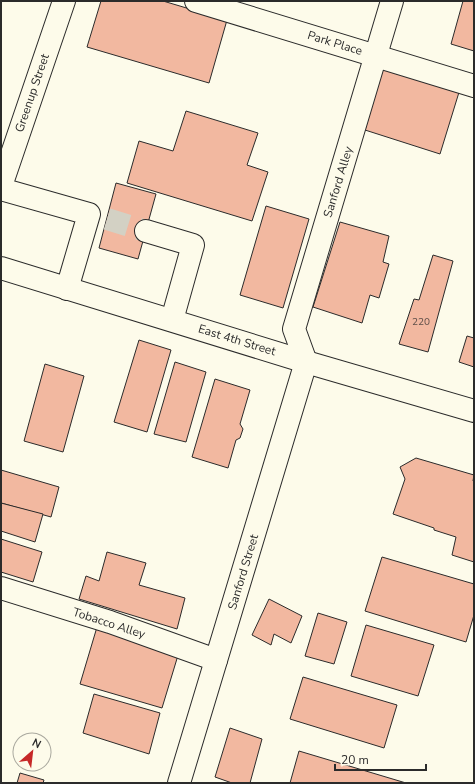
<svg xmlns="http://www.w3.org/2000/svg" width="475" height="784" viewBox="0 0 475 784" font-family="'Nunito Sans',sans-serif">
  <rect width="100%" height="100%" fill="#fdfbea"/>
  <g fill="#f2b8a0" stroke="#2b2b2b">
    <polygon points="101,1 163,1 227,20 209,83 87,47"/>
    <polygon points="463,1 474,1 474,51 451,44"/>
    <polygon points="383,67 460,89 440,154 365,130"/>
    <polygon points="186,111 258,133 247,165 268,172 252,221 127,183 139,141 173,151"/>
    <polygon points="116,183 156,194 138,259 99,248"/>
    <polygon points="266,206 309,219 283,308 240,295"/>
    <polygon points="340,222 389,236 383,262 389,264 379,298 370,295 362,323 313,307"/>
    <polygon points="433,255 453,261 428,352 399,344 414,299 419,300"/>
    <polygon points="467,336 474,338 474,367 459,362"/>
    <polygon points="139,340 171,350 147,432 114,422"/>
    <polygon points="175,362 206,372 186,442 154,434"/>
    <polygon points="45,364 84,376 63,452 24,441"/>
    <polygon points="215,379 250,390 240,424 243,429 240,438 236,440 228,468 192,457"/>
    <polygon points="416,458 474,475 473,481 474,481 474,562 452,555 456,537 434,530 434,528 393,514 405,479 400,467"/>
    <polygon points="1,470 59,487 51,517 1,503"/>
    <polygon points="1,503 43,514 35,542 1,531"/>
    <polygon points="1,539 42,552 33,582 1,572"/>
    <polygon points="107,552 146,563 139,585 185,598 177,629 79,599 86,576 99,581"/>
    <polygon points="382,557 474,584 474,615 466,642 365,611"/>
    <polygon points="269,599 302,616 291,643 274,634 271,645 252,635"/>
    <polygon points="318,613 347,622 334,664 305,656"/>
    <polygon points="366,625 434,645 418,696 351,676"/>
    <polygon points="97,627 179,652 162,708 80,684"/>
    <polygon points="303,677 397,705 384,748 290,719"/>
    <polygon points="94,694 160,713 149,754 83,733"/>
    <polygon points="230,728 262,739 250,783 232,783 215,777"/>
    <polygon points="299,751 406,783 290,783"/>
    <polygon points="20,773 44,780 43,783 17,783"/>
  </g>
  <g fill="none" stroke-linecap="round" stroke-linejoin="round">
    <polyline stroke="#d3d1c4" stroke-width="22" stroke-dasharray="22 11" stroke-linecap="butt" points="107,219 146,231"/>
    <defs>
      <g id="minor">
        <polyline points="196,1 474,86"/>
        <polyline points="1,189 89,214 67,289"/>
        <polyline points="146,231 193,245 172,320"/>
        <polyline points="1,588 110,622 216,660"/>
        <polyline points="179,783 306,362 294,329 392,1"/>
      </g>
      <g id="major">
        <polyline points="1,186 64,1"/>
        <polyline points="1,268 306,362 474,411"/>
      </g>
    </defs>
    <use href="#minor" stroke="#2b2b2b" stroke-width="24"/>
    <use href="#major" stroke="#2b2b2b" stroke-width="24"/>
    <use href="#minor" stroke="#fdfbea" stroke-width="22"/>
    <use href="#major" stroke="#fdfbea" stroke-width="22"/>
  </g>
  <g text-anchor="middle" dominant-baseline="central" stroke-width="3" stroke-linejoin="round" paint-order="stroke">
    <g font-size="10" fill="#5d4e48">
      <text x="421" y="322">220</text>
    </g>
    <g font-size="12" fill="#2b2b2b" stroke="#fdfbea">
      <text transform="translate(335 43) rotate(17)">Park Place</text>
      <text transform="translate(32 93) rotate(-71)">Greenup Street</text>
      <text transform="translate(338 182) rotate(-73)">Sanford Alley</text>
      <text transform="translate(237 340) rotate(17)">East 4th Street</text>
      <text transform="translate(243 572) rotate(-73)">Sanford Street</text>
      <text transform="translate(109 623) rotate(18)">Tobacco Alley</text>
    </g>
  </g>
  <rect width="475" height="784" fill="none" stroke="#2b2b2b" stroke-width="4"/>
  <g transform="translate(32 752) rotate(28)"><circle r="19" fill="#fdfbea" stroke="#a9a89e"/>
  <path d="M0-3L7 15L0 10L-7 15Z" fill="#c62828"/>
  <text y="-6" font-size="11" font-weight="bold" text-anchor="middle" fill="#2b2b2b">N</text>
  </g>
  <path d="M335 764v6h91v-6" fill="none" stroke="#2b2b2b" stroke-width="2"/>
  <text x="341" y="764" font-size="12" fill="#2b2b2b" stroke="#fdfbea" stroke-width="3" paint-order="stroke">20 m</text>
</svg>
